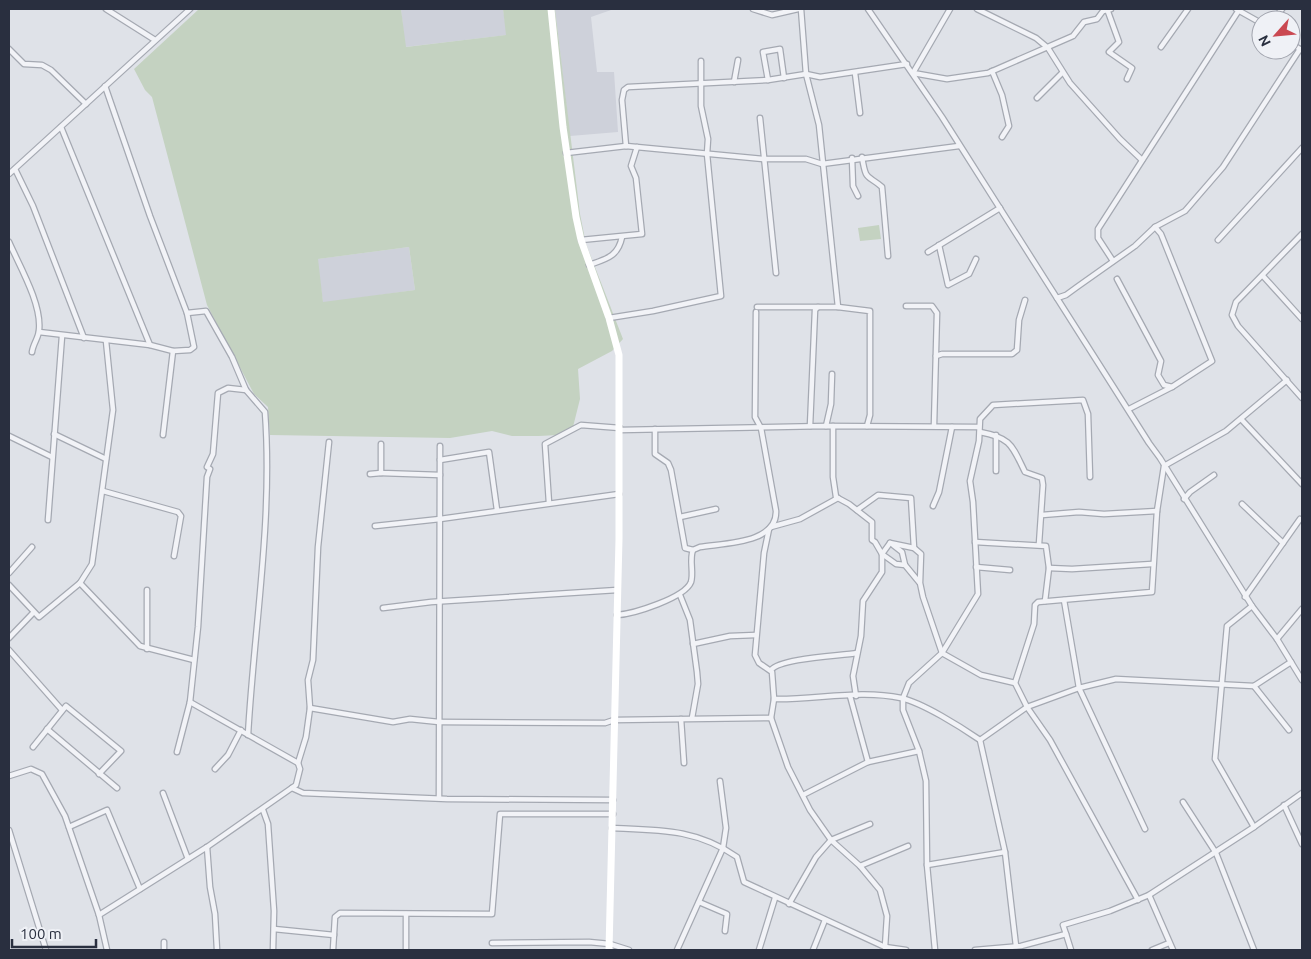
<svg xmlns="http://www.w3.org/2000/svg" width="1311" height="959" viewBox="0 0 1311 959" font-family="Ubuntu,sans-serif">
  <rect width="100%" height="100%" fill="#dfe2e8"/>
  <g fill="#ced1da">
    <polygon points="401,9 503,9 507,35 405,47"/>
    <polygon points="555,9 614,9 591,17 597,72 614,72 618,132 570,136"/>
    <polygon points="409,247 415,290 323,303 317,259"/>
  </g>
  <g fill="#c4d2c1" fill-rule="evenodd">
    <path d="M199 9H401L406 47 506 35 503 9H555L580 214 586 244 623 339 612 351 578 369 580 399 573 427 558 435 539 436H512L492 431 450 438 270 435 268 407 254 394 207 305 152 97 145 90 134 69ZM409 247 415 290 323 302 318 259Z"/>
    <polygon points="879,225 881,239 860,241 858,228"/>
  </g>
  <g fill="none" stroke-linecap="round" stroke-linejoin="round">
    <defs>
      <g id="street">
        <polyline points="106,9 155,40"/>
        <polyline points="753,9 772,15 798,9"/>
        <polyline points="801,9 806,74 819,125 838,307"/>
        <polyline points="868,9 942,117 1149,443 1160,458 1252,606"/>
        <polyline points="950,9 913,73 947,79 988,73 1073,36 1084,22 1097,19 1103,11 1111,9"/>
        <polyline points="977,9 1036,38 1048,48 1070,83 1120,139 1142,160"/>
        <polyline points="1107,9 1119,42 1109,52 1132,68 1127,79"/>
        <polyline points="1236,9 1261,23"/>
        <polyline points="1273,20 1282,9"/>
        <polyline points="1291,43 1301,50"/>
        <polyline points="1161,47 1188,9"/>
        <polyline points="9,49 24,64 42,65 51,70 86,104"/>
        <polyline points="992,71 1002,95 1009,126 1002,137"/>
        <polyline points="855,73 860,113"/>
        <polyline points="768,80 763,52 780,49 784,78"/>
        <polyline points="734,82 738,60"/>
        <polyline points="1037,98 1062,73"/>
        <polyline points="760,118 776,273"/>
        <polyline points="61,127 150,345"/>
        <polyline points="626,146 622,100 624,90 628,87 768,80 806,74 820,77 907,64"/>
        <polyline points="566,153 626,146 763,159 806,159 822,164 959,146"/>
        <path d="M862 157C866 182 867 174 882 187L888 256"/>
        <polyline points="852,158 853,186 858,196"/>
        <polyline points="15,169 33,206 84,338"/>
        <polyline points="9,174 190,9"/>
        <polyline points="1302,234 1236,302 1232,315 1238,326 1302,398"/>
        <polyline points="581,240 642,234 636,178 631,166 637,147"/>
        <polyline points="1218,240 1302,148"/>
        <path d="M9 242C19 265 42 304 39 330 39 337 33 344 32 352"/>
        <polyline points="939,245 948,285 969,274 976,259"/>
        <polyline points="928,252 1000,208"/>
        <polyline points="1113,261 1098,238 1098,229 1239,10"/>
        <path d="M589 265C606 259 618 257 622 237"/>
        <polyline points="1263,276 1302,319"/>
        <polyline points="1117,279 1161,361 1158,375 1164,385 1172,387"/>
        <polyline points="1057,298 1066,295 1077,287 1135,246 1155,227 1185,211 1223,167 1300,49"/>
        <polyline points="906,306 932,306 937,313 934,425"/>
        <polyline points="757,307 818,307"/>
        <path d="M187 313 206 311 232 357 246 390 265 412C273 520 254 628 248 735"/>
        <polyline points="609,318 653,311 721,296 707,154 708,139 701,106 701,61"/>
        <polyline points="39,332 150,345 173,351 190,350 194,347 187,313 150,216 105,86"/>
        <polyline points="936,356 942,354 1012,354 1017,350 1019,320 1025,300"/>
        <polyline points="1129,409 1172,387 1212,361 1161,234 1155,227"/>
        <polyline points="1241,419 1302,484"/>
        <polyline points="810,426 815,310 818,307 838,307 870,311 870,415 867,426"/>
        <polyline points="826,426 831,404 832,374"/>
        <polyline points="833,426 833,477 836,497 849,504 872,522 872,540 875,542 882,554 896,564 905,565 919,582"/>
        <path d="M655 429V454L668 463 671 470 685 548 693 550 700 547C723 543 777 544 776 511L761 428 755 417 756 312"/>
        <polyline points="620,430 826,426 979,427"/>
        <path d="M980 432C1012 438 1012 446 1025 472L1042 478 1043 485 1039 544"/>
        <polyline points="54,434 106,459"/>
        <polyline points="163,435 173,351"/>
        <polyline points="9,436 52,457"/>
        <polyline points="381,444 381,473 440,475"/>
        <polyline points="440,460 489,452 497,510"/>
        <polyline points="996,471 996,435"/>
        <polyline points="370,474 381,473"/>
        <polyline points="103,491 178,512 181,516 174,556"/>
        <polyline points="1184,499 1190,492 1214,475"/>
        <polyline points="549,503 545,444 581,425 620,428"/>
        <polyline points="1242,504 1283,543"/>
        <polyline points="933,506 939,492 952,427"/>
        <polyline points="857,510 878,495 911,498 914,548"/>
        <polyline points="1042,515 1079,512 1104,514 1157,511"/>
        <polyline points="680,517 716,509"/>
        <polyline points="48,520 62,336"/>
        <polyline points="375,526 440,519 619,494"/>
        <polyline points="771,527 800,519 838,498"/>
        <polyline points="769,529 764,553 755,655 759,663 772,672 774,699"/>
        <polyline points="975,542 1046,546 1049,568 1045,601"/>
        <polyline points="890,543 914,548 921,554 920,583 923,597 942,653 981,675 1015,683"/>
        <polyline points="893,545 902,552 905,565"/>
        <polyline points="976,567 1010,570"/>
        <polyline points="1049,568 1072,569 1152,564"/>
        <polyline points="9,573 32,547"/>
        <polyline points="80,583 140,646 194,660"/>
        <polyline points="9,585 39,617 80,583 92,564 113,410 106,341"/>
        <polyline points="147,590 147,649"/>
        <polyline points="680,595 690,620 697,672 698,684 692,718"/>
        <polyline points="1245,597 1300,519"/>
        <polyline points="1064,600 1079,688 1145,829"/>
        <polyline points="383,608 431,602 617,590"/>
        <path d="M617 615C633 614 685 598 691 582 694 572 689 560 693 550"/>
        <polyline points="9,638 33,613"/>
        <polyline points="1277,639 1302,609"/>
        <polyline points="693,644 730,636 756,635"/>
        <polyline points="9,650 62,710"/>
        <path d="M771 670C781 658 839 656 857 653"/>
        <polyline points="1254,686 1289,730"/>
        <polyline points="850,696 868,762"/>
        <polyline points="856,696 853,676 861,636 863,601 882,572 882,554 890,543"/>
        <polyline points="310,708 393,722 410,719 439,722"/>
        <polyline points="681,719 684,763"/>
        <path d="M439 722 605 723 614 720 771 718 774 699C816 700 860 689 901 698 923 703 961 727 980 740L1027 707 1079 688 1116 679 1254 686 1291 662 1302 680"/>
        <polyline points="47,729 117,788"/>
        <polyline points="980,740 1005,852 1016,946"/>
        <polyline points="33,747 66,706 121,751 99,774"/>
        <polyline points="177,752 190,702 198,627 207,477 210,469 207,467 213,454 218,393 228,388 246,390"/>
        <polyline points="298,763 306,737 310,708 308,680 313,660 318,547 329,442"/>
        <polyline points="215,769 228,755 241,730"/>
        <polyline points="9,776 31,769 42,774 65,816 99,915 107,950"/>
        <polyline points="292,788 303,793 447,799 613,800"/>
        <polyline points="163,793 188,859"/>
        <polyline points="803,795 868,762 919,751"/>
        <polyline points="439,798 440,446"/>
        <polyline points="1183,802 1216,853 1254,950"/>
        <polyline points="1284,805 1302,844"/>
        <polyline points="263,810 268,824 274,911 273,950"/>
        <polyline points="69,827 107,810 140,889"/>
        <polyline points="1254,827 1215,759 1227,626 1252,606 1277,639 1291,662"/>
        <path d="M612 828C660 830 697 829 737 857L744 882 885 947 887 916 880 890 860 866 831 840 810 810 788 767 771 718"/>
        <polyline points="9,830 46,950"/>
        <polyline points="207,847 210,887 215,914 217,950"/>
        <polyline points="927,865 1005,852"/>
        <polyline points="860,866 908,846"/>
        <polyline points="1149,895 1173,950"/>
        <polyline points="1138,900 1050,740 1027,707 1015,683 1034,624 1035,605 1038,602 1152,592 1157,511 1164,466 1226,431 1287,380"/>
        <polyline points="699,902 727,914 725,931"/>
        <polyline points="789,904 816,857 831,840 870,824"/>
        <polyline points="99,915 207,847 296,785 300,769 298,763 190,702"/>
        <polyline points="274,929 334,935"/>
        <polyline points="1066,934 1071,950"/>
        <polyline points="492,943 589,942 610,944 629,950"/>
        <polyline points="885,947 906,950"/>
        <polyline points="164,950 164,942"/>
        <polyline points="333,950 335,917 340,913 492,914 500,814 613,814"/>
        <polyline points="406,950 406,914"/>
        <polyline points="677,950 723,848 726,828 720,781"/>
        <polyline points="759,950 775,898"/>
        <polyline points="813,950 825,920"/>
        <polyline points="935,950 927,865 926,781 919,751 903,710 903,698 909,683 942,653 978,594 973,502 970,481 979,441 980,419 993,405 1083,400 1088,414 1090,477"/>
        <polyline points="975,950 1021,946 1066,934 1063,925 1110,911 1149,895 1254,827 1302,793"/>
        <polyline points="1152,950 1169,943"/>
      </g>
    </defs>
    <use href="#street" stroke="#a5a9b2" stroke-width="7"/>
    <use href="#street" stroke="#f2f3f7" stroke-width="4.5"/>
    <polyline stroke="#fff" stroke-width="7" points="551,9 563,127 576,217 581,240 609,318 619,355 619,539 609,950"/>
  </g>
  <rect width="1311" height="959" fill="none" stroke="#292f3f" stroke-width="20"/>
  <g transform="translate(1276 35) rotate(243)"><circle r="24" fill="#eff1f6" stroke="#a0a3ad"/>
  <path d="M0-4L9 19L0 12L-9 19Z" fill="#ca4851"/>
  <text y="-8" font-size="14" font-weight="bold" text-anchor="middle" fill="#292f3f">N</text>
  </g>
  <path d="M12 939v8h84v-8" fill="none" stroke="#292f3f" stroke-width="2.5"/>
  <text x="20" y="939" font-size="15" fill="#292f3f" stroke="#eff1f6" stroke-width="4" paint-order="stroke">100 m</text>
</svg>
